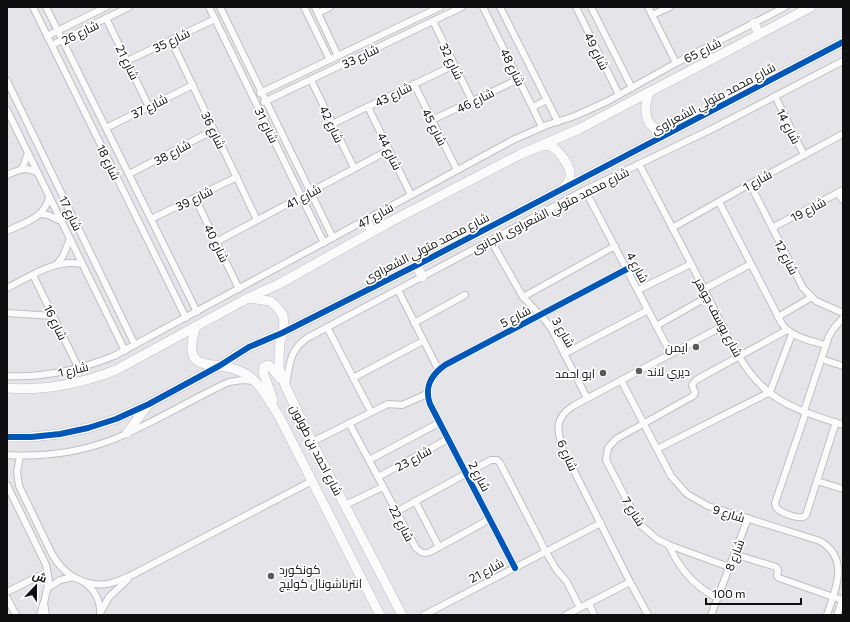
<svg xmlns="http://www.w3.org/2000/svg" width="850" height="622" viewBox="0 0 850 622" font-family="Commissioner,Cairo,sans-serif">
  <rect width="100%" height="100%" fill="#e4e4e9"/>
  <g fill="none" stroke-linecap="round" stroke-linejoin="round">
    <defs>
      <g id="street">
        <polyline points="33,7 186,318"/>
        <polyline points="46,7 197,312"/>
        <polyline points="209,7 324,243"/>
        <polyline points="220,7 333,238"/>
        <polyline points="304,7 330,60"/>
        <polyline points="315,7 338,56"/>
        <polyline points="483,7 542,127"/>
        <polyline points="500,7 558,122"/>
        <polyline points="576,7 619,95"/>
        <polyline points="591,7 632,88"/>
        <polyline points="648,7 676,63"/>
        <polyline points="318,13 330,7"/>
        <polyline points="652,15 670,7"/>
        <polyline points="106,18 149,107"/>
        <polyline points="433,21 472,101"/>
        <polyline points="47,36 106,7"/>
        <polyline points="171,40 257,220"/>
        <polyline points="52,45 129,7"/>
        <polyline points="127,61 215,19"/>
        <polyline points="311,80 354,168"/>
        <polyline points="7,81 135,345"/>
        <polyline points="414,84 457,170"/>
        <polyline points="260,93 440,7"/>
        <polyline points="775,96 804,155"/>
        <polyline points="264,102 462,7"/>
        <polyline points="368,107 411,195"/>
        <polyline points="533,107 547,100"/>
        <polyline points="7,110 125,351"/>
        <polyline points="432,120 519,79"/>
        <polyline points="332,124 454,65"/>
        <polyline points="106,128 193,85"/>
        <path d="M639 164C663 210 687 255 710 301 725 330 738 363 762 386 783 407 815 416 843 425"/>
        <polyline points="21,169 24,164 28,153"/>
        <polyline points="129,174 214,130"/>
        <path d="M7 175C19 170 26 166 38 173"/>
        <polyline points="750,184 803,288 816,301 843,313"/>
        <polyline points="585,190 671,354"/>
        <polyline points="837,193 843,200"/>
        <polyline points="195,198 239,289"/>
        <path d="M719 202 782 324C793 338 809 340 825 345"/>
        <polyline points="41,214 48,215 61,221"/>
        <polyline points="151,219 237,177"/>
        <polyline points="672,228 750,184 843,134"/>
        <polyline points="772,228 843,190"/>
        <path d="M7 231C24 223 45 218 49 197"/>
        <polyline points="491,241 523,297 544,319 551,328 587,398"/>
        <polyline points="216,242 389,150"/>
        <polyline points="57,264 63,256 70,239"/>
        <polyline points="33,275 79,369"/>
        <path d="M7 288C30 277 55 258 82 264"/>
        <polyline points="704,289 751,264"/>
        <polyline points="398,290 438,369"/>
        <polyline points="638,290 691,264"/>
        <polyline points="523,297 615,246"/>
        <polyline points="7,313 53,316"/>
        <polyline points="778,317 812,297"/>
        <polyline points="414,323 465,295"/>
        <polyline points="656,326 702,300"/>
        <polyline points="327,327 371,412"/>
        <polyline points="564,354 648,310"/>
        <polyline points="821,359 843,366"/>
        <path d="M7 376C45 378 79 370 114 356L513 140 547 125 575 116 608 101 676 63 785 7"/>
        <polyline points="353,378 423,341"/>
        <path d="M621 380 671 476 687 494 708 506 820 541C850 559 836 588 827 615"/>
        <path d="M286 384C290 364 289 351 307 338L585 190 712 129 843 61"/>
        <polyline points="804,411 829,336 834,328 843,318"/>
        <path d="M806 412 775 503 776 507C780 513 801 521 806 515L836 422"/>
        <path d="M349 423 416 548C421 553 424 554 430 552L490 519"/>
        <polyline points="312,442 388,404 402,405 427,394"/>
        <polyline points="657,449 770,392 792,334"/>
        <path d="M7 455C41 457 76 453 109 441 149 426 189 400 229 382L242 380 254 381"/>
        <path d="M20 456 17 472 19 486 52 554C57 563 64 571 73 577 77 579 81 580 84 582 95 590 101 602 100 615"/>
        <polyline points="369,460 439,423"/>
        <polyline points="378,477 448,439"/>
        <polyline points="817,481 843,489"/>
        <polyline points="7,485 46,565 49,580 44,603 46,615"/>
        <polyline points="415,501 439,547"/>
        <polyline points="345,505 383,487"/>
        <polyline points="396,512 491,460 497,460 500,463 546,552 556,569 567,582 580,608"/>
        <path d="M669 545C679 569 694 586 717 598"/>
        <polyline points="734,554 776,567 778,570 777,576 779,578 842,600"/>
        <polyline points="729,567 669,545 657,539 642,526 636,518 606,460 608,448 616,439 693,396 695,393 692,385 696,380 787,330"/>
        <path d="M515 568 430 404C424 387 431 375 445 365L627 269"/>
        <path d="M85 582C104 588 114 583 132 575L312 481"/>
        <polyline points="48,588 60,580 74,577"/>
        <polyline points="7,592 41,575"/>
        <polyline points="7,598 16,615"/>
        <polyline points="589,603 594,615"/>
        <polyline points="100,613 109,597 128,579"/>
        <polyline points="40,615 43,604"/>
        <polyline points="424,615 601,523"/>
        <polyline points="566,615 630,582"/>
        <path d="M648 615 630 582 563 449C557 431 554 418 573 406L723 326"/>
        <polyline points="711,615 748,518"/>
        <polyline points="837,615 843,598"/>
      </g>
      <g id="secondary">
        <polyline points="754,23 759,34"/>
        <path d="M649 93C642 113 645 127 666 135"/>
        <path d="M540 146C543 146 547 145 550 146 559 149 572 168 570 177 570 181 566 184 564 187"/>
        <polyline points="366,220 372,231"/>
        <polyline points="417,265 422,277"/>
        <polyline points="249,298 270,301 275,305 283,315 284,327 280,342 279,359 279,368 285,385 312,442 402,615"/>
        <path d="M196 326C179 379 216 357 244 373 261 382 270 403 280 418L380 615"/>
        <path d="M7 388C45 391 80 384 116 370L248 298 279 284 390 222 519 155 579 129 811 7"/>
        <polyline points="273,400 263,372 264,367 268,365 270,366 280,378"/>
        <polyline points="127,433 148,405"/>
        <polyline points="7,437 31,437 60,434 88,428 116,419 149,404 219,366 249,347 282,333 417,265 843,42"/>
      </g>
    </defs>
    <use href="#street" stroke="#c0bfc3" stroke-width="8"/>
    <use href="#secondary" stroke="#c0bfc3" stroke-width="10"/>
    <use href="#street" stroke="#fbfbfc" stroke-width="6"/>
    <use href="#secondary" stroke="#fbfbfc" stroke-width="9"/>
    <defs>
      <g id="cycleway">
        <polyline points="7,437 31,437 60,434 88,428 116,419 149,404 219,366 249,347 282,333 417,265 843,42"/>
        <path d="M515 568 430 404C424 387 431 375 445 365L627 269"/>
      </g>
    </defs>
    <use href="#cycleway" stroke="#fff" stroke-width="8"/>
    <use href="#cycleway" stroke="#0057b8" stroke-width="6"/>
  </g>
  <g fill="#5a5a5d" stroke="#fff" stroke-width="1.5">
    <circle cx="696" cy="347" r="4"/>
    <circle cx="639" cy="371" r="4"/>
    <circle cx="603" cy="373" r="4"/>
    <circle cx="271" cy="576" r="4"/>
  </g>
  <g text-anchor="middle" dominant-baseline="central" stroke-width="3.5" stroke-linejoin="round" paint-order="stroke">
    <g font-size="12" fill="#0f0f11" stroke="#fff">
      <text transform="translate(80 32) rotate(-26)">شارع 26</text>
      <text transform="translate(171 40) rotate(-26)">شارع 35</text>
      <text transform="translate(702 50) rotate(-27)">شارع 65</text>
      <text transform="translate(597 51) rotate(64)">شارع 49</text>
      <text transform="translate(360 56) rotate(-26)">شارع 33</text>
      <text transform="translate(452 61) rotate(64)">شارع 32</text>
      <text transform="translate(128 62) rotate(64)">شارع 21</text>
      <text transform="translate(513 67) rotate(64)">شارع 48</text>
      <text transform="translate(393 94) rotate(-26)">شارع 43</text>
      <text transform="translate(713 98) rotate(-28)">شارع محمد متولي الشعراوى</text>
      <text transform="translate(475 100) rotate(-26)">شارع 46</text>
      <text transform="translate(149 106) rotate(-26)">شارع 37</text>
      <text transform="translate(332 124) rotate(64)">شارع 42</text>
      <text transform="translate(267 125) rotate(64)">شارع 31</text>
      <text transform="translate(789 126) rotate(63)">شارع 14</text>
      <text transform="translate(435 127) rotate(63)">شارع 45</text>
      <text transform="translate(214 130) rotate(64)">شارع 36</text>
      <text transform="translate(390 151) rotate(64)">شارع 44</text>
      <text transform="translate(172 152) rotate(-28)">شارع 38</text>
      <text transform="translate(109 162) rotate(64)">شارع 18</text>
      <text transform="translate(757 180) rotate(-29)">شارع 1</text>
      <text transform="translate(303 196) rotate(-28)">شارع 41</text>
      <text transform="translate(194 198) rotate(-26)">شارع 39</text>
      <text transform="translate(808 209) rotate(-28)">شارع 19</text>
      <text transform="translate(550 210) rotate(-27)">شارع محمد متولي الشعراوى الجانبى</text>
      <text transform="translate(71 213) rotate(64)">شارع 17</text>
      <text transform="translate(375 215) rotate(-29)">شارع 47</text>
      <text transform="translate(217 243) rotate(64)">شارع 40</text>
      <text transform="translate(426 247) rotate(-27)">شارع محمد متولي الشعراوى</text>
      <text transform="translate(787 257) rotate(63)">شارع 12</text>
      <text transform="translate(638 267) rotate(62)">شارع 4</text>
      <text transform="translate(515 316) rotate(-28)">شارع 5</text>
      <text transform="translate(719 317) rotate(62)">شارع يوسف جوهر</text>
      <text transform="translate(56 322) rotate(64)">شارع 16</text>
      <text transform="translate(564 332) rotate(60)">شارع 3</text>
      <text transform="translate(73 369) rotate(-13)">شارع 1</text>
      <text transform="translate(317 450) rotate(63)">شارع احمد بن طولون</text>
      <text transform="translate(568 455) rotate(66)">شارع 6</text>
      <text transform="translate(413 458) rotate(-29)">شارع 23</text>
      <text transform="translate(480 476) rotate(62)">شارع 2</text>
      <text transform="translate(634 511) rotate(58)">شارع 7</text>
      <text transform="translate(729 513) rotate(17)">شارع 9</text>
      <text transform="translate(402 523) rotate(62)">شارع 22</text>
      <text transform="translate(734 555) rotate(-69)">شارع 8</text>
      <text transform="translate(486 570) rotate(-28)">شارع 21</text>
    </g>
    <g font-size="12" fill="#0f0f11" stroke="#fff" text-anchor="end">
      <text x="688" y="347">ايمن</text>
      <text x="647" y="371" text-anchor="start">ديري لاند</text>
      <text x="595" y="373">ابو احمد</text>
      <text x="279" y="569" text-anchor="start">كونكورد<tspan x="279" dy="14">انترناشونال كوليج</tspan></text>
    </g>
  </g>
  <rect width="850" height="622" fill="none" stroke="#0f0f11" stroke-width="16"/>
  <g transform="translate(36 586) rotate(22)" stroke="#ffffff" stroke-width="3" paint-order="stroke">
  <path d="M0-3L7 15L0 10L-7 15Z" fill="#0f0f11"/>
  <text y="-6" font-size="11" font-weight="bold" text-anchor="middle" fill="#0f0f11">ش</text>
  </g>
  <path d="M706 598v6h95v-6" fill="none" stroke="#0f0f11" stroke-width="2"/>
  <text x="712" y="598" font-size="12" fill="#0f0f11" stroke="#ffffff" stroke-width="3" paint-order="stroke">100 m</text>
</svg>
